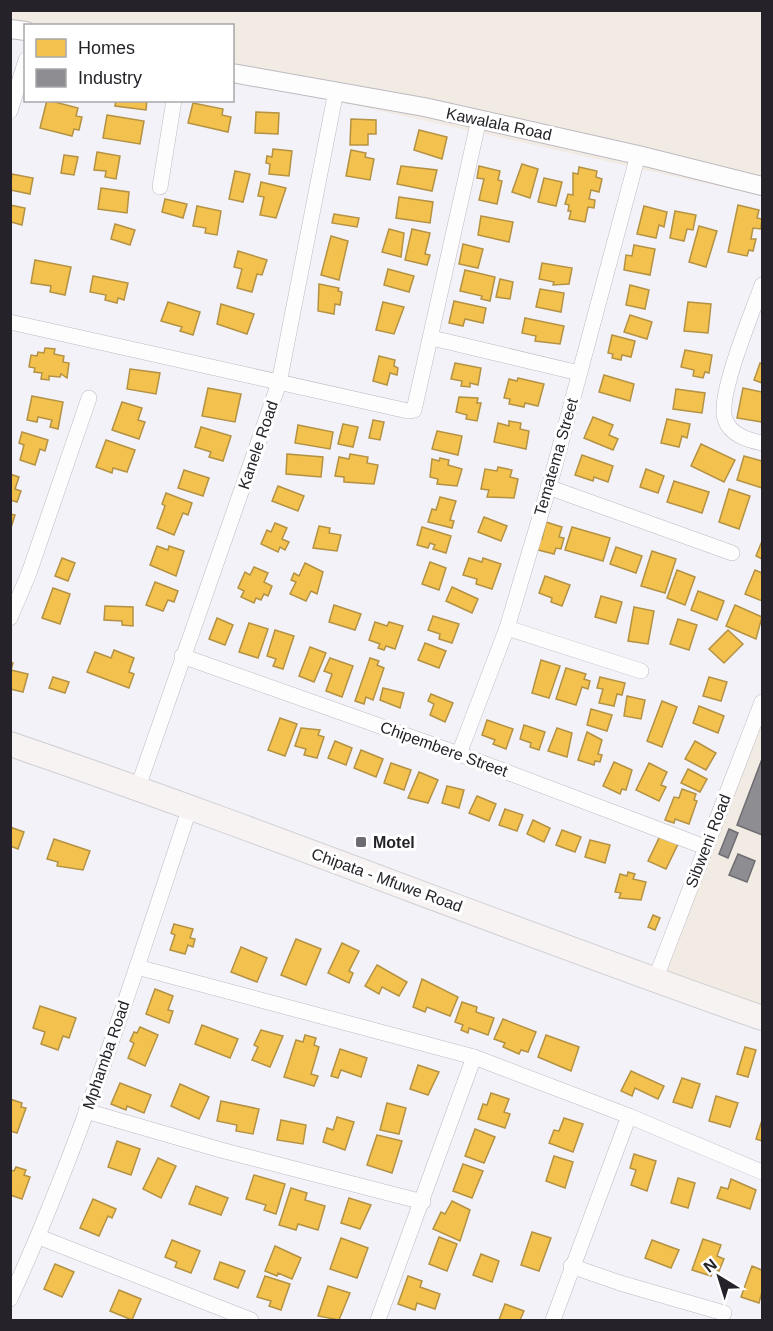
<svg xmlns="http://www.w3.org/2000/svg" width="773" height="1331" viewBox="0 0 773 1331" font-family="Helvetica,sans-serif">
  <rect width="100%" height="100%" fill="#f4f2f9"/>
  <g fill="#f2ebe3">
    <polygon points="11,10 762,11 762,196 233,78 232,26 26,26 11,28"/>
    <polygon points="762,715 762,1021 655,980"/>
  </g>
  <g fill="#f2c14e" stroke="#b49243" stroke-width="1.5">
    <polygon points="47,100 78,108 76,116 82,117 79,130 74,129 72,136 40,128"/>
    <polygon points="116,100 147,100 146,110 115,106"/>
    <polygon points="193,103 223,109 222,115 231,117 228,132 188,123"/>
    <polygon points="256,112 279,113 278,134 255,133"/>
    <polygon points="107,115 144,121 140,144 103,138"/>
    <polygon points="351,119 376,120 376,134 368,134 368,145 350,145"/>
    <polygon points="419,130 447,137 442,159 414,150"/>
    <polygon points="273,149 292,151 289,176 269,174 270,164 266,163 267,156 272,157"/>
    <polygon points="351,150 366,153 365,157 374,159 370,180 346,176"/>
    <polygon points="97,152 120,156 116,179 105,177 106,171 94,170"/>
    <polygon points="64,155 78,157 74,175 61,173"/>
    <polygon points="522,164 538,169 530,198 512,192"/>
    <polygon points="401,166 437,170 432,191 397,184"/>
    <polygon points="479,166 500,171 498,180 502,181 497,204 479,200 484,179 477,178"/>
    <polygon points="579,167 597,171 596,177 602,179 599,192 591,190 589,199 595,200 594,208 588,207 585,222 569,219 571,211 568,211 569,205 565,204 568,194 573,195 573,173 578,174"/>
    <polygon points="235,171 250,174 243,202 229,199"/>
    <polygon points="12,174 33,178 30,194 10,190"/>
    <polygon points="544,178 562,182 556,206 538,202"/>
    <polygon points="261,182 286,188 276,218 260,215 264,197 258,196"/>
    <polygon points="101,188 129,192 127,213 98,209"/>
    <polygon points="399,197 433,202 430,223 396,218"/>
    <polygon points="165,199 187,204 183,218 162,212"/>
    <polygon points="10,205 25,208 22,225 11,222 10,226"/>
    <polygon points="738,205 759,210 757,218 762,219 761,229 753,228 751,239 756,239 753,251 749,250 747,256 728,252"/>
    <polygon points="197,206 221,211 217,235 205,233 206,228 193,226"/>
    <polygon points="644,206 667,212 664,227 659,225 656,238 637,234"/>
    <polygon points="675,211 696,215 693,230 687,229 684,241 670,238"/>
    <polygon points="334,214 359,218 357,227 332,223"/>
    <polygon points="481,216 513,222 509,242 478,235"/>
    <polygon points="115,224 135,230 130,245 111,239"/>
    <polygon points="699,226 717,231 706,267 689,262"/>
    <polygon points="389,229 404,233 401,257 382,252"/>
    <polygon points="412,229 430,233 425,254 430,255 427,265 405,260"/>
    <polygon points="331,236 348,241 339,280 321,275"/>
    <polygon points="463,244 483,249 478,268 459,264"/>
    <polygon points="634,245 655,249 650,275 624,270 626,255 632,256"/>
    <polygon points="238,251 267,260 262,275 257,274 252,292 237,288 242,269 234,267"/>
    <polygon points="35,260 71,267 65,295 50,292 51,286 31,283"/>
    <polygon points="542,263 572,268 569,284 553,285 554,282 539,279"/>
    <polygon points="388,269 414,276 409,292 384,285"/>
    <polygon points="465,270 495,277 490,301 481,299 482,296 460,291"/>
    <polygon points="93,276 128,283 124,300 118,298 117,303 105,300 106,295 90,292"/>
    <polygon points="500,279 513,282 510,299 496,297"/>
    <polygon points="319,284 339,288 338,291 342,292 340,305 335,304 334,314 318,311"/>
    <polygon points="630,285 649,290 645,309 626,305"/>
    <polygon points="540,289 564,293 561,312 536,307"/>
    <polygon points="454,301 486,308 483,323 465,319 463,326 449,323"/>
    <polygon points="168,302 200,312 193,335 180,331 182,327 161,321"/>
    <polygon points="383,302 404,307 394,334 376,330"/>
    <polygon points="688,302 711,304 708,333 684,331"/>
    <polygon points="221,304 254,314 247,334 217,324"/>
    <polygon points="630,315 652,322 647,339 624,332"/>
    <polygon points="525,318 564,326 560,344 535,341 536,336 522,333"/>
    <polygon points="612,335 635,341 631,357 622,355 621,360 612,358 613,354 608,353"/>
    <polygon points="45,348 55,349 54,354 64,356 63,362 69,363 67,378 61,374 60,377 49,376 49,380 41,379 42,373 34,372 35,368 29,367 31,355 37,356 38,352 44,353"/>
    <polygon points="685,350 712,355 709,373 705,372 703,378 693,376 694,370 681,367"/>
    <polygon points="379,356 395,360 394,366 398,368 397,375 390,373 387,385 373,381"/>
    <polygon points="455,363 481,368 478,385 470,383 470,387 461,386 462,381 451,379"/>
    <polygon points="760,363 762,364 762,383 754,380"/>
    <polygon points="130,369 160,373 156,394 127,389"/>
    <polygon points="604,375 634,384 630,401 599,392"/>
    <polygon points="518,378 544,384 538,406 525,403 524,407 509,404 510,399 504,398 509,379 517,381"/>
    <polygon points="208,388 241,394 235,422 202,416"/>
    <polygon points="743,388 762,392 762,422 737,418"/>
    <polygon points="676,389 705,393 702,413 673,409"/>
    <polygon points="32,396 63,402 58,429 50,427 52,420 38,417 37,422 27,420"/>
    <polygon points="459,397 478,398 477,403 481,403 477,421 466,419 467,415 456,412"/>
    <polygon points="122,402 142,408 138,420 145,422 139,439 112,430"/>
    <polygon points="593,417 613,425 609,435 618,439 613,450 584,438"/>
    <polygon points="667,419 690,424 687,438 682,436 679,447 661,443"/>
    <polygon points="373,420 384,422 380,440 369,438"/>
    <polygon points="509,421 521,423 520,429 529,431 526,449 494,442 498,423 509,426"/>
    <polygon points="343,424 358,427 353,447 338,444"/>
    <polygon points="298,425 333,432 330,449 295,443"/>
    <polygon points="201,427 231,436 223,461 209,457 211,452 195,447"/>
    <polygon points="437,431 462,436 458,455 432,449"/>
    <polygon points="22,432 48,440 45,451 40,449 35,465 20,460 24,445 19,443"/>
    <polygon points="106,440 135,450 127,472 113,468 112,473 96,467"/>
    <polygon points="701,444 735,460 724,482 691,466"/>
    <polygon points="287,454 323,457 321,477 286,474"/>
    <polygon points="350,454 368,457 367,463 378,465 374,484 344,482 344,477 335,476 339,457 349,459"/>
    <polygon points="582,455 613,466 608,482 594,477 593,481 575,475"/>
    <polygon points="744,456 762,461 762,488 737,480"/>
    <polygon points="440,458 449,460 448,465 462,469 457,486 437,484 438,479 430,477 432,459 439,461"/>
    <polygon points="498,467 512,470 510,477 518,479 514,498 487,497 489,490 481,489 485,469 497,471"/>
    <polygon points="646,469 664,476 658,493 640,487"/>
    <polygon points="184,470 209,478 203,496 178,488"/>
    <polygon points="10,474 19,477 15,489 21,491 17,502 10,500"/>
    <polygon points="674,481 709,492 702,513 667,502"/>
    <polygon points="278,486 304,496 298,511 272,501"/>
    <polygon points="729,489 750,496 739,529 719,522"/>
    <polygon points="166,493 192,503 188,515 183,513 174,535 157,528 165,506 162,504"/>
    <polygon points="440,497 456,501 450,520 454,521 452,528 428,522 432,509 436,510"/>
    <polygon points="10,514 15,515 10,531"/>
    <polygon points="484,517 507,526 501,541 478,532"/>
    <polygon points="546,522 562,527 559,537 564,538 561,549 556,548 554,554 534,549 537,538 542,539"/>
    <polygon points="275,523 287,528 282,539 289,542 285,550 280,547 278,552 261,544 267,530 271,532"/>
    <polygon points="319,526 330,528 329,533 341,535 337,551 313,548"/>
    <polygon points="422,527 451,536 446,553 433,549 435,545 430,543 428,548 417,545"/>
    <polygon points="572,527 610,538 603,561 565,550"/>
    <polygon points="762,541 762,559 756,556"/>
    <polygon points="157,546 168,550 169,546 184,551 176,576 150,565"/>
    <polygon points="616,547 642,556 636,573 610,564"/>
    <polygon points="652,551 676,559 665,593 641,586"/>
    <polygon points="62,558 75,563 68,581 55,576"/>
    <polygon points="469,558 482,562 483,558 501,564 492,589 476,584 477,579 463,575"/>
    <polygon points="430,562 446,568 439,590 422,584"/>
    <polygon points="305,563 323,572 317,594 311,591 306,601 290,594 296,582 291,580 294,573 299,576"/>
    <polygon points="254,567 268,573 264,582 272,586 268,596 264,594 261,600 256,598 254,603 241,597 244,591 238,588 245,572 250,575"/>
    <polygon points="677,570 695,577 685,605 667,598"/>
    <polygon points="755,570 762,573 762,601 745,594"/>
    <polygon points="545,576 570,585 562,606 551,602 552,598 539,593"/>
    <polygon points="155,582 178,591 174,602 168,600 163,611 146,605"/>
    <polygon points="452,587 478,599 472,613 446,601"/>
    <polygon points="53,588 70,594 60,624 42,618"/>
    <polygon points="698,591 724,601 717,620 691,610"/>
    <polygon points="601,596 622,602 616,623 595,617"/>
    <polygon points="334,605 361,614 355,630 329,622"/>
    <polygon points="735,605 762,617 756,639 726,626"/>
    <polygon points="105,606 133,607 133,626 122,625 122,621 104,620"/>
    <polygon points="634,607 654,611 648,644 628,641"/>
    <polygon points="433,616 459,624 452,643 439,639 440,634 428,630"/>
    <polygon points="217,618 233,625 225,645 209,639"/>
    <polygon points="678,619 697,625 689,650 670,644"/>
    <polygon points="375,622 387,626 389,622 403,626 395,649 386,646 384,650 378,648 380,644 369,640"/>
    <polygon points="249,623 268,629 258,658 239,652"/>
    <polygon points="275,630 294,636 283,669 273,666 276,659 267,656"/>
    <polygon points="728,630 743,644 724,663 709,649"/>
    <polygon points="425,643 446,651 439,668 418,660"/>
    <polygon points="310,647 326,653 314,682 299,676"/>
    <polygon points="114,650 134,658 129,672 134,674 129,688 87,672 95,652 111,658"/>
    <polygon points="330,658 353,666 342,697 326,691 332,674 324,671"/>
    <polygon points="370,658 379,661 377,665 384,668 373,700 366,697 364,704 355,701"/>
    <polygon points="541,660 560,666 549,698 532,693"/>
    <polygon points="10,662 13,663 11,670 28,674 23,692 10,689"/>
    <polygon points="566,668 586,674 584,679 590,681 588,689 582,687 576,705 556,699"/>
    <polygon points="53,677 69,682 65,693 49,688"/>
    <polygon points="600,677 625,683 622,695 617,694 614,706 599,703 603,689 597,688"/>
    <polygon points="709,677 727,682 721,701 703,696"/>
    <polygon points="383,688 404,693 400,708 380,700"/>
    <polygon points="431,694 453,703 445,722 430,715 434,704 428,701"/>
    <polygon points="627,696 645,700 641,719 624,716"/>
    <polygon points="662,701 677,707 662,747 647,741"/>
    <polygon points="699,706 724,716 718,733 693,723"/>
    <polygon points="591,709 612,715 607,731 587,725"/>
    <polygon points="280,718 297,724 285,756 268,750"/>
    <polygon points="487,720 513,729 506,749 493,744 495,740 482,735"/>
    <polygon points="524,725 545,732 539,750 530,747 531,743 520,739"/>
    <polygon points="301,728 320,730 318,735 324,737 317,758 304,755 306,749 295,746"/>
    <polygon points="557,728 572,733 567,757 548,751"/>
    <polygon points="587,732 602,740 598,754 602,755 600,762 595,761 594,765 578,760"/>
    <polygon points="335,741 352,748 346,765 328,758"/>
    <polygon points="695,741 716,753 706,770 685,759"/>
    <polygon points="361,750 383,759 376,777 354,768"/>
    <polygon points="614,762 632,770 626,790 622,789 620,794 603,786"/>
    <polygon points="391,763 411,770 404,790 384,783"/>
    <polygon points="649,763 667,772 661,785 666,787 659,801 636,790"/>
    <polygon points="688,769 707,779 700,792 681,783"/>
    <polygon points="419,772 438,780 428,803 408,798"/>
    <polygon points="447,786 464,790 459,808 442,803"/>
    <polygon points="682,789 696,794 694,800 697,801 689,824 675,819 674,823 665,820 674,797 679,798"/>
    <polygon points="477,796 496,804 489,821 469,813"/>
    <polygon points="505,809 523,815 517,831 499,825"/>
    <polygon points="533,820 550,828 544,842 527,834"/>
    <polygon points="10,827 24,832 18,849 10,846"/>
    <polygon points="562,830 581,837 575,852 556,845"/>
    <polygon points="660,836 678,844 666,869 648,861"/>
    <polygon points="54,839 90,851 83,870 57,866 58,862 47,859"/>
    <polygon points="590,840 610,845 605,863 585,857"/>
    <polygon points="628,872 635,874 633,879 646,882 641,900 619,898 621,893 615,892 620,874 627,876"/>
    <polygon points="653,915 660,918 655,930 648,927"/>
    <polygon points="174,924 193,929 190,938 195,939 193,947 188,945 185,954 170,950 175,935 171,933"/>
    <polygon points="296,939 321,949 306,985 281,975"/>
    <polygon points="342,943 359,951 349,971 353,973 349,983 328,973"/>
    <polygon points="241,947 267,958 257,982 231,972"/>
    <polygon points="377,965 407,982 399,996 382,987 379,994 365,986"/>
    <polygon points="422,979 458,997 450,1016 427,1007 425,1012 413,1007"/>
    <polygon points="155,989 173,996 168,1010 173,1011 169,1023 146,1014"/>
    <polygon points="462,1002 477,1007 476,1012 494,1018 488,1035 469,1028 468,1033 461,1030 463,1025 455,1022"/>
    <polygon points="40,1006 76,1018 69,1038 63,1036 58,1050 41,1044 45,1032 33,1028"/>
    <polygon points="503,1019 536,1032 528,1052 521,1050 519,1054 503,1047 505,1043 494,1039"/>
    <polygon points="202,1025 238,1039 230,1058 195,1044"/>
    <polygon points="140,1027 158,1035 145,1066 128,1058 134,1043 130,1041 134,1032 137,1033"/>
    <polygon points="261,1030 283,1036 270,1067 252,1060 258,1047 254,1045"/>
    <polygon points="305,1035 316,1038 314,1045 319,1047 311,1074 318,1076 314,1086 284,1077 296,1040 303,1042"/>
    <polygon points="546,1035 579,1047 571,1071 538,1057"/>
    <polygon points="745,1047 756,1050 748,1077 737,1074"/>
    <polygon points="340,1049 367,1058 361,1077 341,1070 338,1078 331,1076"/>
    <polygon points="418,1065 439,1072 428,1095 410,1089"/>
    <polygon points="631,1071 664,1086 658,1099 635,1088 632,1096 621,1091"/>
    <polygon points="682,1078 700,1084 692,1108 673,1102"/>
    <polygon points="120,1083 151,1095 144,1113 127,1106 126,1110 111,1104"/>
    <polygon points="180,1084 209,1097 199,1119 171,1106"/>
    <polygon points="491,1093 509,1099 504,1112 510,1114 505,1128 478,1119 483,1104 487,1105"/>
    <polygon points="716,1096 738,1103 730,1127 709,1121"/>
    <polygon points="10,1099 22,1103 21,1107 26,1108 17,1133 10,1131"/>
    <polygon points="221,1101 259,1109 253,1134 236,1131 237,1125 217,1121"/>
    <polygon points="387,1103 406,1108 399,1134 380,1130"/>
    <polygon points="337,1117 354,1122 345,1150 323,1142 327,1128 333,1130"/>
    <polygon points="564,1118 583,1124 573,1152 549,1143 554,1130 559,1131"/>
    <polygon points="281,1120 306,1125 303,1144 277,1140"/>
    <polygon points="762,1120 762,1141 756,1139"/>
    <polygon points="475,1129 495,1137 484,1163 465,1156"/>
    <polygon points="377,1135 402,1141 392,1173 367,1165"/>
    <polygon points="117,1141 140,1149 131,1175 108,1167"/>
    <polygon points="634,1154 656,1161 647,1191 631,1185 636,1170 630,1168"/>
    <polygon points="554,1156 573,1162 565,1188 546,1181"/>
    <polygon points="158,1158 176,1166 161,1198 143,1189"/>
    <polygon points="463,1164 483,1171 472,1198 453,1191"/>
    <polygon points="16,1167 26,1170 24,1175 30,1177 22,1199 10,1195 10,1170 14,1171"/>
    <polygon points="254,1175 285,1184 276,1214 264,1210 266,1205 246,1199"/>
    <polygon points="678,1178 695,1183 688,1208 671,1203"/>
    <polygon points="731,1179 756,1190 750,1209 717,1198 721,1187 728,1189"/>
    <polygon points="196,1186 228,1198 221,1215 189,1204"/>
    <polygon points="291,1188 307,1193 305,1200 325,1206 318,1230 298,1224 296,1230 279,1225"/>
    <polygon points="349,1198 371,1205 360,1229 341,1223"/>
    <polygon points="93,1199 116,1209 112,1218 108,1216 99,1236 80,1228"/>
    <polygon points="452,1201 470,1210 460,1241 433,1229 441,1212 445,1214"/>
    <polygon points="532,1232 551,1238 539,1271 521,1265"/>
    <polygon points="439,1237 457,1244 447,1271 429,1264"/>
    <polygon points="341,1238 368,1248 357,1278 330,1269"/>
    <polygon points="703,1239 721,1245 717,1256 724,1259 719,1271 713,1269 711,1276 692,1270"/>
    <polygon points="172,1240 200,1251 191,1273 175,1267 177,1262 165,1257"/>
    <polygon points="652,1240 679,1250 671,1268 645,1258"/>
    <polygon points="275,1246 301,1258 292,1279 278,1273 277,1276 265,1271"/>
    <polygon points="481,1254 499,1261 492,1282 473,1275"/>
    <polygon points="220,1262 245,1271 238,1288 214,1279"/>
    <polygon points="55,1264 74,1272 62,1297 44,1289"/>
    <polygon points="752,1266 762,1270 762,1292 759,1303 741,1297"/>
    <polygon points="265,1276 290,1284 281,1310 269,1306 271,1301 257,1297"/>
    <polygon points="408,1276 422,1281 420,1287 440,1294 435,1309 417,1303 415,1310 398,1304"/>
    <polygon points="328,1286 350,1293 339,1320 318,1316"/>
    <polygon points="119,1290 141,1299 132,1320 110,1311"/>
    <polygon points="505,1304 524,1311 520,1320 499,1320"/>
  </g>
  <g fill="#8d8d92" stroke="#6e6d72" stroke-width="1.5">
    <polygon points="762,759 762,835 737,825"/>
    <polygon points="729,829 738,833 728,858 719,854"/>
    <polygon points="738,854 755,861 747,882 729,875"/>
  </g>
  <g fill="none" stroke-linecap="round" stroke-linejoin="round">
    <defs>
      <g id="minor">
        <polyline points="10,111 26,60"/>
        <polyline points="160,187 174,100"/>
        <path d="M762 285C753 311 717 396 725 419 730 435 748 440 762 443"/>
        <polyline points="10,322 408,411 414,410 479,119"/>
        <polyline points="432,338 579,373"/>
        <polyline points="548,487 732,553"/>
        <polyline points="10,618 29,573 89,398"/>
        <polyline points="507,628 641,671"/>
        <polyline points="182,656 459,754 705,847"/>
        <polyline points="459,754 507,628 551,480 638,155"/>
        <polyline points="138,787 279,383 336,91"/>
        <polyline points="137,967 474,1057 629,1116 762,1172"/>
        <polyline points="655,980 762,702"/>
        <polyline points="86,1111 221,1150 423,1202"/>
        <polyline points="39,1237 251,1320"/>
        <polyline points="571,1266 620,1283 724,1313"/>
        <path d="M10 1299C83 1140 135 972 190 807"/>
        <polyline points="378,1320 474,1057"/>
        <polyline points="553,1320 629,1116"/>
      </g>
      <g id="tertiary">
        <polyline points="10,29 26,31"/>
        <polyline points="232,73 424,107 638,155 762,186"/>
      </g>
      <path id="primary" d="M10 744C263 830 510 930 762 1018"/>
    </defs>
    <use href="#minor" stroke="#bcbac0" stroke-width="16"/>
    <use href="#tertiary" stroke="#bcbac0" stroke-width="20"/>
    <use href="#primary" stroke="#cfced2" stroke-width="26"/>
    <use href="#minor" stroke="#fdfdfe" stroke-width="15"/>
    <use href="#tertiary" stroke="#fdfdfe" stroke-width="18"/>
    <use href="#primary" stroke="#f7f3f2" stroke-width="24"/>
  </g>
  <rect fill="#6d6b72" stroke="#fff" stroke-width="2" x="355" y="836" width="12" height="12" rx="3"/>
  <g text-anchor="middle" dominant-baseline="central" stroke-width="6" stroke-linejoin="round" paint-order="stroke">
    <g font-size="16" fill="#252329" stroke="#fff">
      <text transform="translate(499 124) rotate(12)">Kawalala Road</text>
      <text transform="translate(258 445) rotate(-71)">Kanele Road</text>
      <text transform="translate(556 457) rotate(-74)">Tematema Street</text>
      <text transform="translate(444 749) rotate(20)">Chipembere Street</text>
      <text transform="translate(708 841) rotate(-69)">Sibweni Road</text>
      <text transform="translate(387 880) rotate(20)">Chipata - Mfuwe Road</text>
      <text transform="translate(106 1055) rotate(-71)">Mphamba Road</text>
    </g>
    <g font-size="16" font-weight="bold" fill="#252329" stroke="#fff" text-anchor="start">
      <text x="373" y="842">Motel</text>
    </g>
  </g>
  <rect width="773" height="1331" fill="none" stroke="#252329" stroke-width="24"/>
  <rect x="24" y="24" width="210" height="78" fill="#ffffff" stroke="#a8a7a9" stroke-width="1.5"/>
  <rect x="36" y="39" width="30" height="18" fill="#f2c14e" stroke="#a8a7a9" stroke-width="1.5"/>
  <text x="78" y="54" font-size="18" fill="#252329">Homes</text>
  <rect x="36" y="69" width="30" height="18" fill="#8d8d92" stroke="#a8a7a9" stroke-width="1.5"/>
  <text x="78" y="84" font-size="18" fill="#252329">Industry</text>
  <g transform="translate(719 1277) rotate(322)" stroke="#ffffff" stroke-width="4.5" paint-order="stroke">
  <path d="M0-4.5L10 22L0 15L-10 22Z" fill="#252329"/>
  <text y="-9" font-size="16" font-weight="bold" text-anchor="middle" fill="#252329">N</text>
  </g>
</svg>
